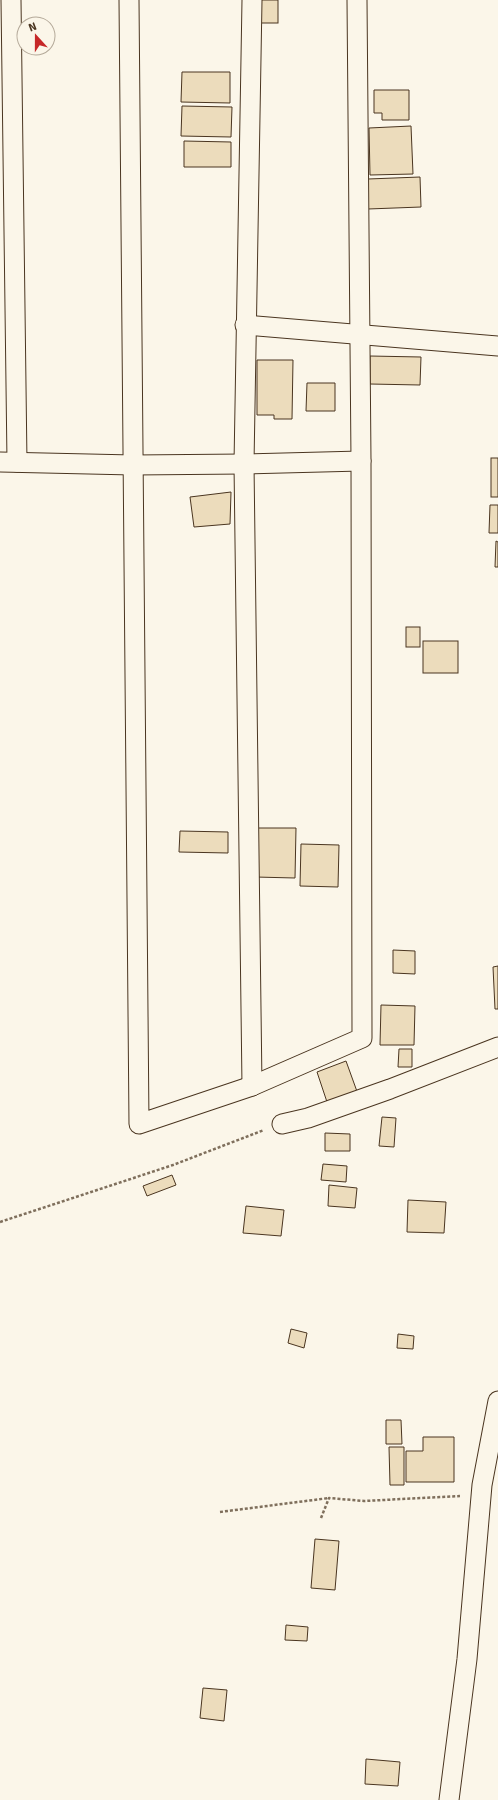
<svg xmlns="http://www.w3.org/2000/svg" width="498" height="1800" viewBox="0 0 498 1800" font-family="Signika,sans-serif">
  <rect width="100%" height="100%" fill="#fbf6e9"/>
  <g fill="#ecdcbc" stroke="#4a3520">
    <rect x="259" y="0" width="19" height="23"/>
    <polygon points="182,72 230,72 230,103 181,102"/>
    <polygon points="374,90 409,90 409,120 382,120 382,113 374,113"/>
    <polygon points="182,106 232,107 231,137 181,136"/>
    <polygon points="411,126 413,174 370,175 369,128"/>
    <polygon points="184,141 231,142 231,167 184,167"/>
    <polygon points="420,177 421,207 368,209 368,179"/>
    <polygon points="370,356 421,357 420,385 370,384"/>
    <polygon points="257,360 293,360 292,419 274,419 274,415 257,415"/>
    <polygon points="307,383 335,383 335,411 306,411"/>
    <rect x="491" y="458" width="7" height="39"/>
    <polygon points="231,492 230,524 194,527 190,497"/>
    <polygon points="490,505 498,505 498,533 489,533"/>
    <polygon points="496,541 498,542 498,567 495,567"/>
    <rect x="406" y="627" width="14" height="20"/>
    <rect x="423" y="641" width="35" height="32"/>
    <polygon points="257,828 296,828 295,878 255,877"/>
    <polygon points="180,831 228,832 228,853 179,852"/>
    <polygon points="301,844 339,845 338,887 300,886"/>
    <polygon points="393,950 415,951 415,974 393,973"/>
    <polygon points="498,966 498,1009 495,1009 493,967"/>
    <polygon points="381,1005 415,1006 414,1045 380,1045"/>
    <polygon points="399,1049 412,1049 412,1067 398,1067"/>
    <polygon points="346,1061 359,1097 329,1108 317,1072"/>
    <polygon points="382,1117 396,1118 394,1147 379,1146"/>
    <polygon points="325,1133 350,1134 350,1151 325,1151"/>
    <polygon points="323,1164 347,1166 346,1182 321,1180"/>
    <polygon points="172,1175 176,1185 147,1196 143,1186"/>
    <polygon points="329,1185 357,1188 355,1208 328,1206"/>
    <polygon points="408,1200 446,1202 444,1233 407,1232"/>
    <polygon points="246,1206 284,1210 281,1236 243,1233"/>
    <polygon points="291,1329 307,1333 304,1348 288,1343"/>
    <polygon points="398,1334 414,1336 413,1349 397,1348"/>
    <polygon points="386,1420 401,1420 402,1444 386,1444"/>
    <polygon points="423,1437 454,1437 454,1482 406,1482 406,1451 423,1451"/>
    <polygon points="389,1447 404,1447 404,1485 390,1485"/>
    <polygon points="315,1539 339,1541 335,1590 311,1588"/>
    <polygon points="286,1625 308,1627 307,1641 285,1640"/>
    <polygon points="203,1688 227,1690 224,1721 200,1718"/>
    <polygon points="366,1759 400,1762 398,1786 365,1784"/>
  </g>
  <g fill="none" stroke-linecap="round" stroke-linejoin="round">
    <defs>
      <g id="minor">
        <polyline points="11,0 17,462"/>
        <polyline points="129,0 139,1124 252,1086 362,1038 361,461 357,0"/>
        <polyline points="252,0 244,464 252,1086"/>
        <polyline points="245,325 498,346"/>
        <polyline points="0,462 133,465 244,464 361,461"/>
        <polyline points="282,1124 308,1118 390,1089 498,1047"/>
        <polyline points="449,1800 467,1659 482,1485 498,1401"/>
      </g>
    </defs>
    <use href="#minor" stroke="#4a3520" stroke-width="21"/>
    <g stroke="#7f6f5c" stroke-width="2.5" stroke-dasharray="3 2" stroke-linecap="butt">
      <polyline points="0,1222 173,1165 264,1130"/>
      <polyline points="220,1512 329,1498"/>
      <polyline points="321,1518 329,1498 364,1501 460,1496"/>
    </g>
    <use href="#minor" stroke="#fbf6e9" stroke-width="19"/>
  </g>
  <g transform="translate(36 36) rotate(339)"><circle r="19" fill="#fbf6e9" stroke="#b4a999"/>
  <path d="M0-3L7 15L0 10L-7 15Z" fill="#c62828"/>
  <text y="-6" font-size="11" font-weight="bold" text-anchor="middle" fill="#4a3520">N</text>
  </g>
</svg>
